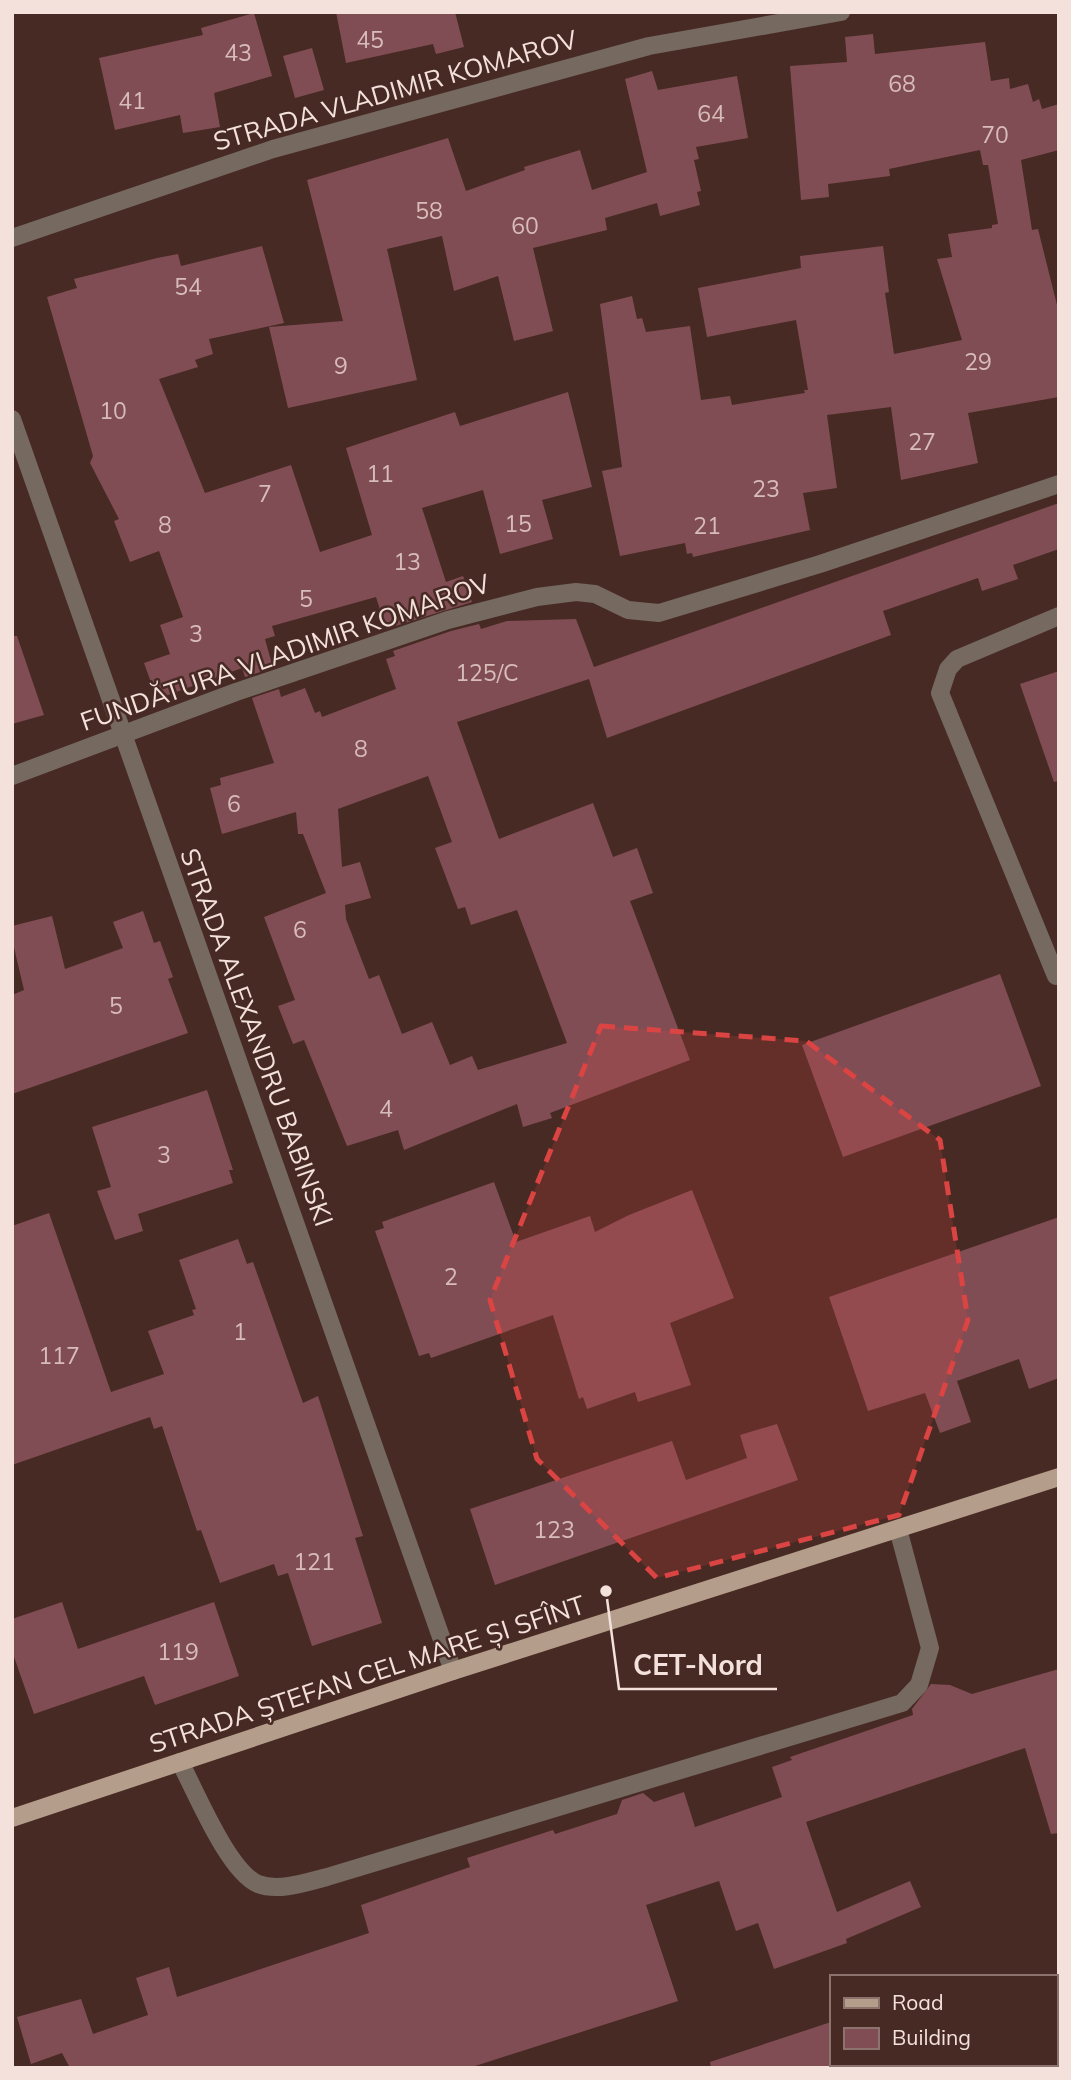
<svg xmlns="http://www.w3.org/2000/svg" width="1071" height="2080" viewBox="0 0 1071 2080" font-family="Mulish,sans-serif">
  <rect width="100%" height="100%" fill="#472a23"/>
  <g fill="#814d54" fill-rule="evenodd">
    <polygon points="336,12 455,12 464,47 436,54 433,44 346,63"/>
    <polygon points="254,13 272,76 214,93 220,127 183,133 180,115 115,130 99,58 203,35 201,28"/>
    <polygon points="873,34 875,54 985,42 991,81 1009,78 1010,89 1028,84 1033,102 1039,99 1042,109 1059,104 1059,150 1021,160 1032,230 1038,229 1059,313 1059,397 968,413 978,463 901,480 891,407 827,415 837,488 803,493 810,530 693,557 692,553 687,554 685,543 620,556 602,471 622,467 600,304 632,296 637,319 642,318 646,332 690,326 701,400 730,396 732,405 805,393 804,390 808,390 796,320 707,337 698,288 801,268 800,256 883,246 889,292 885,293 894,354 962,340 937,259 952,257 948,234 992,228 992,225 998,224 988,165 983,165 980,150 889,169 890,176 828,184 829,197 801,200 790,66 847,62 845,37"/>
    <polygon points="312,48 324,90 295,98 283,56"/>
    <polygon points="652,71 658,90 737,76 748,138 696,147 699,159 694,160 701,191 697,192 700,205 660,216 657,203 605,218 607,230 533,248 553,331 514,341 498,276 454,291 442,236 387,249 417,380 288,408 269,327 343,321 307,180 448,138 466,191 525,170 524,167 580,150 592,190 647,172 625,79"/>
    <polygon points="262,246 284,323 209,339 213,354 195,360 198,367 159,379 205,493 291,465 320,552 372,535 346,448 455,412 460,426 568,392 592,487 542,500 553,539 500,554 483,490 422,508 446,582 463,576 472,602 386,629 376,597 272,626 275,636 265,639 273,668 245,677 242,668 157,699 144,663 170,654 160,625 183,617 159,551 130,562 114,521 119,519 90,463 93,456 47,297 77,288 74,279 157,258 178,254 181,266"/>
    <path d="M1059 503V549L1013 565 1018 579 982 591 978 578 883 611 891 635 607 738 589 679 457 722 499 839 593 803 613 857 637 848 653 893 630 901 690 1060 550 1113 552 1118 523 1127 517 1104 404 1150 398 1130 347 1146 304 1040 293 1044 278 1006 295 1000 264 917 326 893 303 834H298L296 812 222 834 210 788 221 785 220 778 274 763 252 698 279 689 281 697 305 688 315 713 320 711 322 717 396 689 386 659 395 656 393 651 451 631 479 624 481 629 507 621 576 619 594 667ZM428 776 452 842 435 848 458 909 465 907 471 925 517 910 567 1043 478 1070 472 1056 450 1065 432 1022 402 1034 379 975 369 979 346 919 345 905 371 898 360 862 342 867 338 809Z"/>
    <polygon points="12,636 17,636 44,715 12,724"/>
    <polygon points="1059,671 1059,781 1054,782 1020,684"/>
    <polygon points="143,911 154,943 160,941 173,977 168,979 188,1033 12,1094 12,995 24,990 12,939 12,926 52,916 65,969 123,948 113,922"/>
    <polygon points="1000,974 1041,1086 843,1157 802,1045"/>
    <polygon points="207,1090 233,1170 229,1170 233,1183 138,1214 143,1231 115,1240 97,1191 111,1187 92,1127"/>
    <polygon points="494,1182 516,1242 590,1216 595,1232 629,1215 692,1190 734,1298 670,1323 691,1385 638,1402 635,1392 587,1409 583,1397 579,1399 553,1315 431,1358 429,1353 419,1356 375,1231 384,1228 382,1222"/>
    <polygon points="49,1213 111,1392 164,1374 148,1331 194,1315 192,1310 196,1309 179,1260 238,1239 247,1264 253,1262 303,1403 318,1396 363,1536 355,1538 382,1623 312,1646 288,1573 278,1576 274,1564 220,1583 201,1530 197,1531 162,1426 154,1429 150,1417 12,1465 12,1226"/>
    <polygon points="1059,1217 1059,1378 1029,1389 1019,1359 957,1381 971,1422 940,1433 925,1393 868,1411 829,1297"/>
    <polygon points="777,1424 798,1480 495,1585 470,1509 672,1441 686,1480 747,1458 740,1435"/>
    <polygon points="62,1602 78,1649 214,1602 239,1676 155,1705 144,1676 34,1714 12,1651 12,1619"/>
    <polygon points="1059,1669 1059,1833 1051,1834 1025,1748 806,1822 837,1912 910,1881 921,1907 846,1939 847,1943 774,1969 758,1923 736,1931 719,1881 646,1905 678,2001 469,2068 70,2068 62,2053 31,2064 17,2017 81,1999 93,2034 148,2015 136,1978 169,1967 177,1997 369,1933 361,1905 470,1867 467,1858 553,1830 555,1834 617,1814 622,1800 643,1793 654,1802 684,1792 695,1827 782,1797 772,1767 792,1760 790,1757 913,1715 912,1709 931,1684 950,1685 972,1694"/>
    <polygon points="831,2022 831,2068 711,2068 710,2062"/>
  </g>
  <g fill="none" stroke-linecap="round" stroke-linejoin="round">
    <g stroke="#756960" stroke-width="18">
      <polyline points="1056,976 940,693 948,669 957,659 1059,616"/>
      <path d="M180 1762C196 1792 228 1871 258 1884 279 1892 307 1882 327 1877L902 1703 919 1685 930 1648 898 1529"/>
    </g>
    <g stroke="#756960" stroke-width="18">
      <polyline points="12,238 273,149 649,46 841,12"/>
      <polyline points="12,776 236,692 448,620 537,597 576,592 595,594 628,610 659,613 820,564 1059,484"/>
    </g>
    <polyline stroke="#756960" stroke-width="18" points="12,419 453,1671"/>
    <polyline stroke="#b59d8c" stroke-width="18" points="12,1818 453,1671 1059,1477"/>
  </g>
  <path fill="#da4443" fill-opacity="0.2" stroke="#da4443" stroke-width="5" stroke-dasharray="14 9" stroke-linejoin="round" d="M601 1026 806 1041 940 1140 968 1320 899 1515 657 1578 537 1459 490 1300Z"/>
  <g text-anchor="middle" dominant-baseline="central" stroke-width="5" stroke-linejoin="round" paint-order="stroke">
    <g font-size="23" fill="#d7bcba">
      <text x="370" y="39">45</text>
      <text x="238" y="52">43</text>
      <text x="902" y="83">68</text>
      <text x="132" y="100">41</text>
      <text x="711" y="113">64</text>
      <text x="995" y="134">70</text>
      <text x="429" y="210">58</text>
      <text x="525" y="225">60</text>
      <text x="188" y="286">54</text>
      <text x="978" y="361">29</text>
      <text x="341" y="365">9</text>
      <text x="113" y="410">10</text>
      <text x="922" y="441">27</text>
      <text x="380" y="473">11</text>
      <text x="766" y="488">23</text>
      <text x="265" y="493">7</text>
      <text x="518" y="523">15</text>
      <text x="165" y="524">8</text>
      <text x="707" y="525">21</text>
      <text x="407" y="561">13</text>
      <text x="306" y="598">5</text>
      <text x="196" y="633">3</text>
      <text x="487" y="672">125/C</text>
      <text x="361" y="748">8</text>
      <text x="234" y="803">6</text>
      <text x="300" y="929">6</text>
      <text x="116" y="1005">5</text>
      <text x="386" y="1108">4</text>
      <text x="164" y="1154">3</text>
      <text x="451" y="1276">2</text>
      <text x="240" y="1331">1</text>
      <text x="59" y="1355">117</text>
      <text x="554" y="1529">123</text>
      <text x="314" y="1561">121</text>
      <text x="178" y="1651">119</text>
    </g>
    <g font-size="26" fill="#f4e1dc" stroke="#472a23">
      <text transform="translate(395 90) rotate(-16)">STRADA VLADIMIR KOMAROV</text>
      <text transform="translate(285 652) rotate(-19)">FUNDĂTURA VLADIMIR KOMAROV</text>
      <text transform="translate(257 1037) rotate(70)">STRADA ALEXANDRU BABINSKI</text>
      <text transform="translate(367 1674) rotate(-18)">STRADA ȘTEFAN CEL MARE ȘI SFÎNT</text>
    </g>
  </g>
  <path fill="none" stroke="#f4e1dc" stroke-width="2.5" d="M606 1591L619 1689H777"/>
  <circle fill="#f4e1dc" stroke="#472a23" stroke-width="2.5" cx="606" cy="1591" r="7"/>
  <g font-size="28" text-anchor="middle" font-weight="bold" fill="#f4e1dc" stroke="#472a23" stroke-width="5" stroke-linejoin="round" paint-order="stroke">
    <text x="698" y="1675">CET-Nord</text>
  </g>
  <rect width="1071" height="2080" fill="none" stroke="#f4e1dc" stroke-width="28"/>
  <rect x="830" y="1975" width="228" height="91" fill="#472a23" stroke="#8c736d" stroke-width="2"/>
  <rect x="844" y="1998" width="35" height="10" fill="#b59d8c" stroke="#8c736d" stroke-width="2"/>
  <text x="892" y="2010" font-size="21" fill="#f4e1dc">Road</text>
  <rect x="844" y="2028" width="35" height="21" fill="#814d54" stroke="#8c736d" stroke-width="2"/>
  <text x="892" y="2045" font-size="21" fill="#f4e1dc">Building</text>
</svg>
